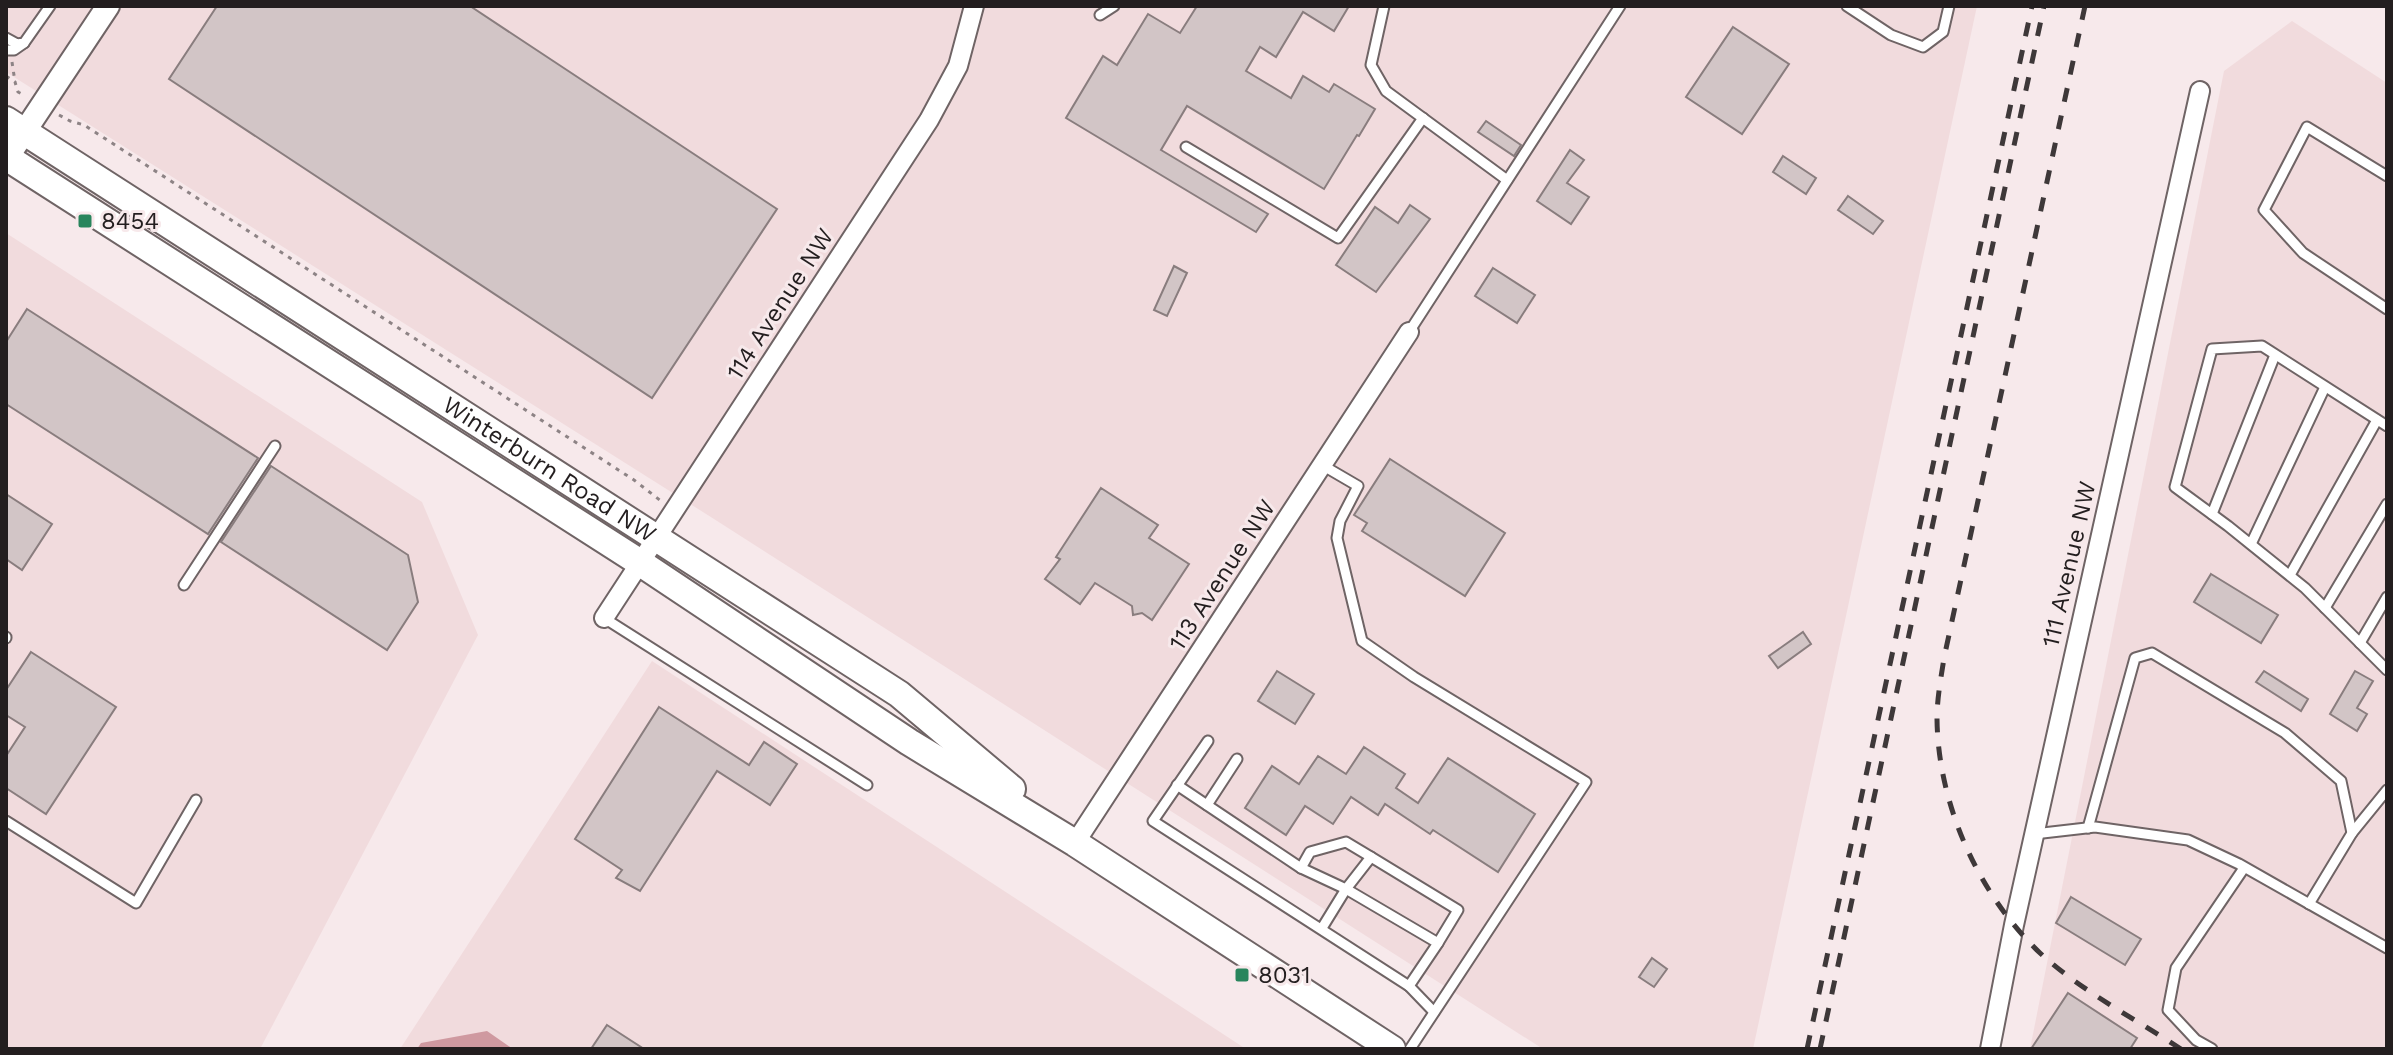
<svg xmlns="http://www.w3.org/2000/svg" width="2393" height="1055" viewBox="0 0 2393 1055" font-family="'Work Sans',sans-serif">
  <rect width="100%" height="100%" fill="#f7e9eb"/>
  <g fill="#f1dbdd">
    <polygon points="6,6 1977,6 1753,1049 1543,1049 714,519 6,72"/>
    <polygon points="2292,21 2387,83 2387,1049 2030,1049 2224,71"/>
    <polygon points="6,233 422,502 478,635 260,1049 6,1049"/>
    <polygon points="652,661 1246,1049 400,1049"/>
  </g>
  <polygon fill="#cf99a0" points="487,1031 513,1049 417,1049 421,1043"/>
  <g fill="#d2c5c6" stroke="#897d7e" stroke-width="2">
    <polygon points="217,6 470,6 777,209 652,398 169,79"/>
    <polygon points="1197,6 1349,6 1334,31 1303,12 1276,57 1260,47 1246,71 1291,98 1303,76 1329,92 1334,84 1375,109 1359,136 1357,135 1324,189 1187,106 1161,150 1268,214 1256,232 1066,118 1103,56 1117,65 1148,14 1180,33"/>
    <polygon points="1733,27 1789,64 1742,134 1686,97"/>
    <polygon points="1486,121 1521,145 1514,156 1478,132"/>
    <polygon points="1570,150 1584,160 1567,183 1589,197 1571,224 1537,201"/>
    <polygon points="1783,156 1816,178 1806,194 1773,172"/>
    <polygon points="1848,196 1883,221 1873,234 1838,210"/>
    <polygon points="1410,205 1430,219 1376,292 1336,265 1375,207 1398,223"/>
    <polygon points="1174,266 1187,273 1167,316 1154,310"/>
    <polygon points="1493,268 1535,295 1517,323 1475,296"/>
    <polygon points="27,309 258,458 208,534 6,404 6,342"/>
    <polygon points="1390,459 1505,533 1465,596 1362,531 1367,523 1354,515"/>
    <polygon points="271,466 408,555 418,602 387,650 221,542"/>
    <polygon points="1101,488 1158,525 1149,538 1189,564 1152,620 1142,613 1133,615 1132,606 1095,583 1080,604 1045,579 1060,559 1056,557"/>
    <polygon points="6,494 52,524 22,570 6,559"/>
    <polygon points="2211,574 2278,615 2261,643 2194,602"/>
    <polygon points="1803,632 1811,644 1778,668 1769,656"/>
    <polygon points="31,652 116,707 46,814 6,788 6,756 25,727 6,715 6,690"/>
    <polygon points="1277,671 1314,694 1295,724 1258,701"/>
    <polygon points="2264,671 2308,699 2301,711 2256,682"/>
    <polygon points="2355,671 2373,681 2357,708 2367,714 2357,731 2330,714"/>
    <polygon points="659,707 749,765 764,742 797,764 770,805 717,771 640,891 616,878 622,870 575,839"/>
    <polygon points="1364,747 1405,774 1396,788 1418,803 1448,758 1535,814 1498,872 1433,830 1430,834 1385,804 1378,815 1351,797 1333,824 1305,806 1286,835 1245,808 1272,766 1299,784 1318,756 1346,774"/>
    <polygon points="2071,897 2141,939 2125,965 2056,923"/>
    <polygon points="1652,958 1667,969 1654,987 1639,977"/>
    <polygon points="2068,993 2137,1038 2130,1049 2031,1049"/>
    <polygon points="607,1025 644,1049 591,1049"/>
  </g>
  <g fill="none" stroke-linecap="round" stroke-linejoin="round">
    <defs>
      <g id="service">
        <polyline points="1384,6 1371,65 1386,91 1507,180"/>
        <polyline points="1847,6 1891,35 1923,47 1943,32 1949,6"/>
        <polyline points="1100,15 1114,6"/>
        <polyline points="6,38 17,44 24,43 50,6"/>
        <polyline points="6,50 14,50 24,43"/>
        <polyline points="1186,147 1338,238 1423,118"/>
        <polyline points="2387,176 2307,127 2264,210 2303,253 2387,309"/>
        <polyline points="1409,332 1620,6"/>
        <polyline points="2387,426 2262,346 2212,349 2175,487 2228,526 2305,588 2387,670"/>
        <polyline points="1322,465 1358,486 1340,521 1337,538 1362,641 1414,677 1586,782 1410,1049"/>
        <polyline points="2212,514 2275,355"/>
        <polyline points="2251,544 2325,387"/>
        <polyline points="2290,575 2377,420"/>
        <polyline points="184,585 275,446"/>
        <polyline points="2325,608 2387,504"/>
        <polyline points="604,618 867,785"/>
        <polyline points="6,637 6,638"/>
        <polyline points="2360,643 2387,597"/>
        <polyline points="1208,741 1153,821 1409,986 1434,1012"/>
        <polyline points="1177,785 1301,868 1346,889 1438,943 1409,986"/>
        <polyline points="1207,805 1237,759"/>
        <polyline points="6,821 136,903 196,800"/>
        <polyline points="2088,828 2135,658 2152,653 2285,733 2341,781 2352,833"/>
        <polyline points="2034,834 2095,827 2188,840 2239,864 2387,948"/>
        <polyline points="1371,857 1458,910 1438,943"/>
        <polyline points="1301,868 1310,852 1346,842 1371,857 1346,889 1322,928"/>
        <polyline points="2309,904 2352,833 2387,790"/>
        <polyline points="2212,1049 2196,1040 2168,1010 2176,968 2244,868"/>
      </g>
      <g id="minor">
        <polyline points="604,618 929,120 958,66 974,6"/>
        <polyline points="1075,843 1409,332"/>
        <polyline points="1990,1049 2014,925 2200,91"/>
      </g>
      <polyline id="tertiary" points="7,158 108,6"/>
      <g id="secondary">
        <path id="s1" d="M6 120 899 694 1012 789"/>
        <polyline points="6,157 639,562 909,742 1075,843 1392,1049"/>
      </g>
    </defs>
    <use href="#service" stroke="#6f6465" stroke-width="13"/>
    <use href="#minor" stroke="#6f6465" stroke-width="22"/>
    <use href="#tertiary" stroke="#6f6465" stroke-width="26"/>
    <use href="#secondary" stroke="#6f6465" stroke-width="30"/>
    <g stroke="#8d8385" stroke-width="3" stroke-dasharray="4 6" stroke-linecap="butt">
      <polyline points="12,62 15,82"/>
      <polyline points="6,76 15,82 18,92 24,95"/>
      <polyline points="59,115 70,121 84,125 634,480 661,501"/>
    </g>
    <use href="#service" stroke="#fff" stroke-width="9"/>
    <use href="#minor" stroke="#fff" stroke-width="18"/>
    <use href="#tertiary" stroke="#fff" stroke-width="22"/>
    <use href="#secondary" stroke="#fff" stroke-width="26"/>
    <g stroke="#3e3839" stroke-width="5" stroke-dasharray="14 14" stroke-linecap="butt">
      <path d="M2085 6 1944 658C1941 678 1937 698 1937 719 1938 804 1978 894 2040 953 2080 990 2135 1019 2181 1049"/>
      <polyline points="1807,1049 2032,6"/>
      <polyline points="1820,1049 2044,6"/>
    </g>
  </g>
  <g fill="#28855c" stroke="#f7e9eb" stroke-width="3">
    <rect x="77" y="213" width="16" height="16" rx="4"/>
    <rect x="1234" y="967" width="16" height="16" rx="4"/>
  </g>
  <g text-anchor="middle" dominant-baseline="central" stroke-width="6" stroke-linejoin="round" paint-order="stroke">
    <g font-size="24" fill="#231e1f" stroke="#f7e9eb" text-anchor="start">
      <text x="101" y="221">8454</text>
      <text x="1258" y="975">8031</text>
    </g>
    <g font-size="24" fill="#231e1f" stroke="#f7e9eb">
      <text transform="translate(780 304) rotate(-57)">114 Avenue NW</text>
      <text stroke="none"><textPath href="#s1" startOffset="646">Winterburn Road NW</textPath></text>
      <text transform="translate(2069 564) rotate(-77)">111 Avenue NW</text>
      <text transform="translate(1222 575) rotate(-57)">113 Avenue NW</text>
    </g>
  </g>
  <rect width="2393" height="1055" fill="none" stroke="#231e1f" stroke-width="16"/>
</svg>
